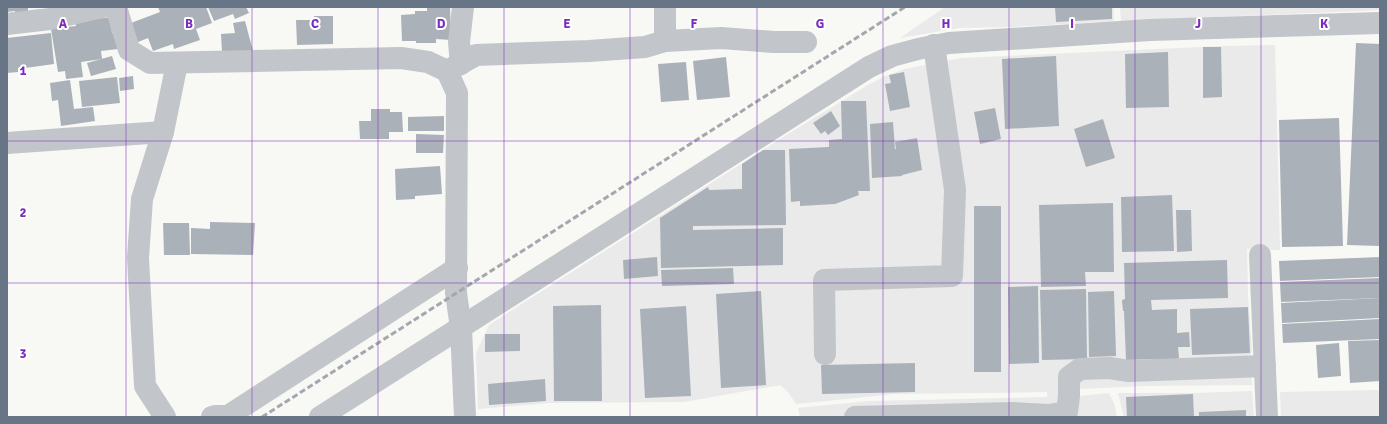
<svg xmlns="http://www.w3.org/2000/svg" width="1387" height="424" viewBox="0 0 1387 424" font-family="Signika,sans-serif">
  <rect width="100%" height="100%" fill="#f8f8f5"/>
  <g fill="#e9eae9">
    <polygon points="945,7 1114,7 1114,21 1011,27 959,28 900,38"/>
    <polygon points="1120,7 1380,7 1380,10 1121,21"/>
    <polygon points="1275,45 1280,250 1247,249 1248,294 1252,351 1250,356 1252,385 1145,386 1077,389 1079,396 1109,393 1115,406 1117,417 800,417 798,408 870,401 1047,397 1047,392 895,394 796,404 788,392 780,385 684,402 549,403 478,409 476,353 489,325 788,134 868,85 883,77 905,69 961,58 1223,46"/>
    <polygon points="1380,390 1380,417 1281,417 1280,392"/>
    <polygon points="1252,391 1254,417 1124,417 1118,393 1196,393"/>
  </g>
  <g fill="#abb1b8">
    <polygon points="7,7 28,7 28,14 15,15 15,11 7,12"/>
    <polygon points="158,7 206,7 212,23 196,29 200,40 174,49 173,44 153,51 148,38 138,42 131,23 160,12"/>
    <polygon points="208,7 246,7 249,13 235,19 233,14 214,21"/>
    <polygon points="427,7 450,7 451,40 436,39 436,43 416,43 416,41 402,41 401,15 415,14 415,11 427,11"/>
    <polygon points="1055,7 1112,7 1112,19 1056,22"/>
    <polygon points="314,16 333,16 333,44 297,45 296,20 314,20"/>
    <polygon points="110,17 112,33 116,33 118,49 101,51 102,59 81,62 83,77 66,79 65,71 58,72 51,29 76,26 75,22"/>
    <polygon points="245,21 253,51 222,52 221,34 235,33 233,23"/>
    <polygon points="51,33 54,64 18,69 18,72 7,73 7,38"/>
    <polygon points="1356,43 1380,44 1379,246 1347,245"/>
    <polygon points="1203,47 1221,47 1222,97 1203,98"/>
    <polygon points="1168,52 1169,107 1126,108 1125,54"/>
    <polygon points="112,56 116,69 91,76 87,63"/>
    <polygon points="1056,56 1059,126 1005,129 1002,59"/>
    <polygon points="726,57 730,97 697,100 693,61"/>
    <polygon points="686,62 689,100 661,102 658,64"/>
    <polygon points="904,72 910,107 890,111 885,84 891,83 889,75"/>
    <polygon points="133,76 134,89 120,91 119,78"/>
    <polygon points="117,77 120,103 82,107 79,81"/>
    <polygon points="70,80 74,109 93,107 95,121 61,126 58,100 52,101 50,83"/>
    <polygon points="841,101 866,101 870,191 858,191 859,195 835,204 800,206 800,201 791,202 789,149 829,147 829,140 842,139"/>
    <polygon points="995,108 1001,139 980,144 974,112"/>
    <polygon points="371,109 390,109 390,112 402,112 403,132 389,132 389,139 360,139 359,121 371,121"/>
    <polygon points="831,111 840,126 828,135 825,131 821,134 813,123"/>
    <polygon points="444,116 444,131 408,131 408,117"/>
    <polygon points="1339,118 1343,246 1282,247 1279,120"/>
    <polygon points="1103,119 1115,158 1086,167 1074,129"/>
    <polygon points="893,122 895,149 896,149 895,142 917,138 922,170 902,175 902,176 872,178 870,124"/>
    <polygon points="416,134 444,135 443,153 416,153"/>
    <polygon points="763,150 785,150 786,225 693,226 693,230 783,228 783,265 661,268 660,218 708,187 709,190 742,189 742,164"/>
    <polygon points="440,166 442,194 415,196 415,199 396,200 395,169"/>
    <polygon points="1172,195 1174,251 1122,252 1121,197"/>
    <polygon points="1113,203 1114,272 1085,272 1086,286 1041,287 1039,205"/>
    <rect x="974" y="206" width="27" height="166"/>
    <polygon points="1176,210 1191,210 1192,251 1177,252"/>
    <polygon points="210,222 255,223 253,255 191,254 191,228 210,229"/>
    <polygon points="163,223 189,223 190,255 164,255"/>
    <polygon points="657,257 658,276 624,279 623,260"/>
    <polygon points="1380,257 1380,277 1280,281 1279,261"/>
    <polygon points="1227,260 1228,298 1151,300 1152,310 1177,309 1177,333 1189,332 1190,347 1178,347 1179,358 1152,367 1152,359 1126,360 1124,311 1123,311 1122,300 1125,299 1124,263"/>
    <polygon points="733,268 734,284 662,286 661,270"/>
    <polygon points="1380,278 1380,298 1281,302 1280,282"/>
    <polygon points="1038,286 1039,363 1009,364 1008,287"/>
    <polygon points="1086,289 1087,359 1042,360 1040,290"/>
    <polygon points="761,291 766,385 721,388 716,294"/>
    <polygon points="1114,291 1116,356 1089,357 1088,292"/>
    <polygon points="1380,298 1380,318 1282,323 1281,303"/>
    <polygon points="601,305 602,401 554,401 553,306"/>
    <polygon points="686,306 691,396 645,398 640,309"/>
    <polygon points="1248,307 1250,353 1192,355 1190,309"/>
    <polygon points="1380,319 1380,339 1283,343 1282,324"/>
    <polygon points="485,334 520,334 520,351 485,352"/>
    <polygon points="1380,340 1380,381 1350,383 1349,362 1364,361 1349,362 1348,341"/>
    <polygon points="1339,343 1341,376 1318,378 1316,345"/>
    <polygon points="915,363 915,392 822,394 821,365"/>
    <polygon points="545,379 546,401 489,405 488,384"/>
    <polygon points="1193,394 1194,417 1127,417 1126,397"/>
    <polygon points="1246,410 1246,417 1199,417 1199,412"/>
  </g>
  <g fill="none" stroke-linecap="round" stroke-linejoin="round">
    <g stroke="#c2c5c9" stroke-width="22">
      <polyline points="116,7 129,50 150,63 401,58 428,62 447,71 457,93 456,293 461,328 465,417"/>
      <polyline points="7,24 50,19 102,7"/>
      <polyline points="665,41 665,7"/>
      <polyline points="461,64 459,42 463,7"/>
      <polyline points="447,71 476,55 589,51 645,47 665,41 721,38 774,42 806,42"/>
      <polyline points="7,143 163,132"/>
      <polyline points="1260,255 1267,417"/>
      <polyline points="825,354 824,280 952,276 955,190 934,45"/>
      <polyline points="165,417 145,386 138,258 142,199 163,132 177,63"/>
      <polyline points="212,417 215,416 228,416 457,268"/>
      <polyline points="320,417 869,67 892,56 918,49 949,43 1150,30 1380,23"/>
      <polyline points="855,417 1012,413 1048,415 1067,412 1069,396 1069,377 1080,369 1109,368 1129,371 1265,366"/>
    </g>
    <polyline stroke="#a3a8af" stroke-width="3" stroke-dasharray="6 3" stroke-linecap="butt" points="262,417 905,7"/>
  </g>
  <path fill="none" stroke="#7b2cbf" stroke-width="1" stroke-opacity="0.55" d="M126 7V417M252 7V417M378 7V417M504 7V417M630 7V417M757 7V417M883 7V417M1009 7V417M1135 7V417M1261 7V417M7 141H1380M7 283H1380"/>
  <g font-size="13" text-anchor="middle" font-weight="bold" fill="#7b2cbf" stroke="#fff" stroke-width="4" stroke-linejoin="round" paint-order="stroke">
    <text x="63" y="28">A</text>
    <text x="189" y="28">B</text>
    <text x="315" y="28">C</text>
    <text x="441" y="28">D</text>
    <text x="567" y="28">E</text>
    <text x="694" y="28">F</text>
    <text x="820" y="28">G</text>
    <text x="946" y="28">H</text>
    <text x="1072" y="28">I</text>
    <text x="1198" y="28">J</text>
    <text x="1324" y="28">K</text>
    <text x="23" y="75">1</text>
    <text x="23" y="217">2</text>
    <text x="23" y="358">3</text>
  </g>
  <rect width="1387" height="424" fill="none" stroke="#687586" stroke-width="16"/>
</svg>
